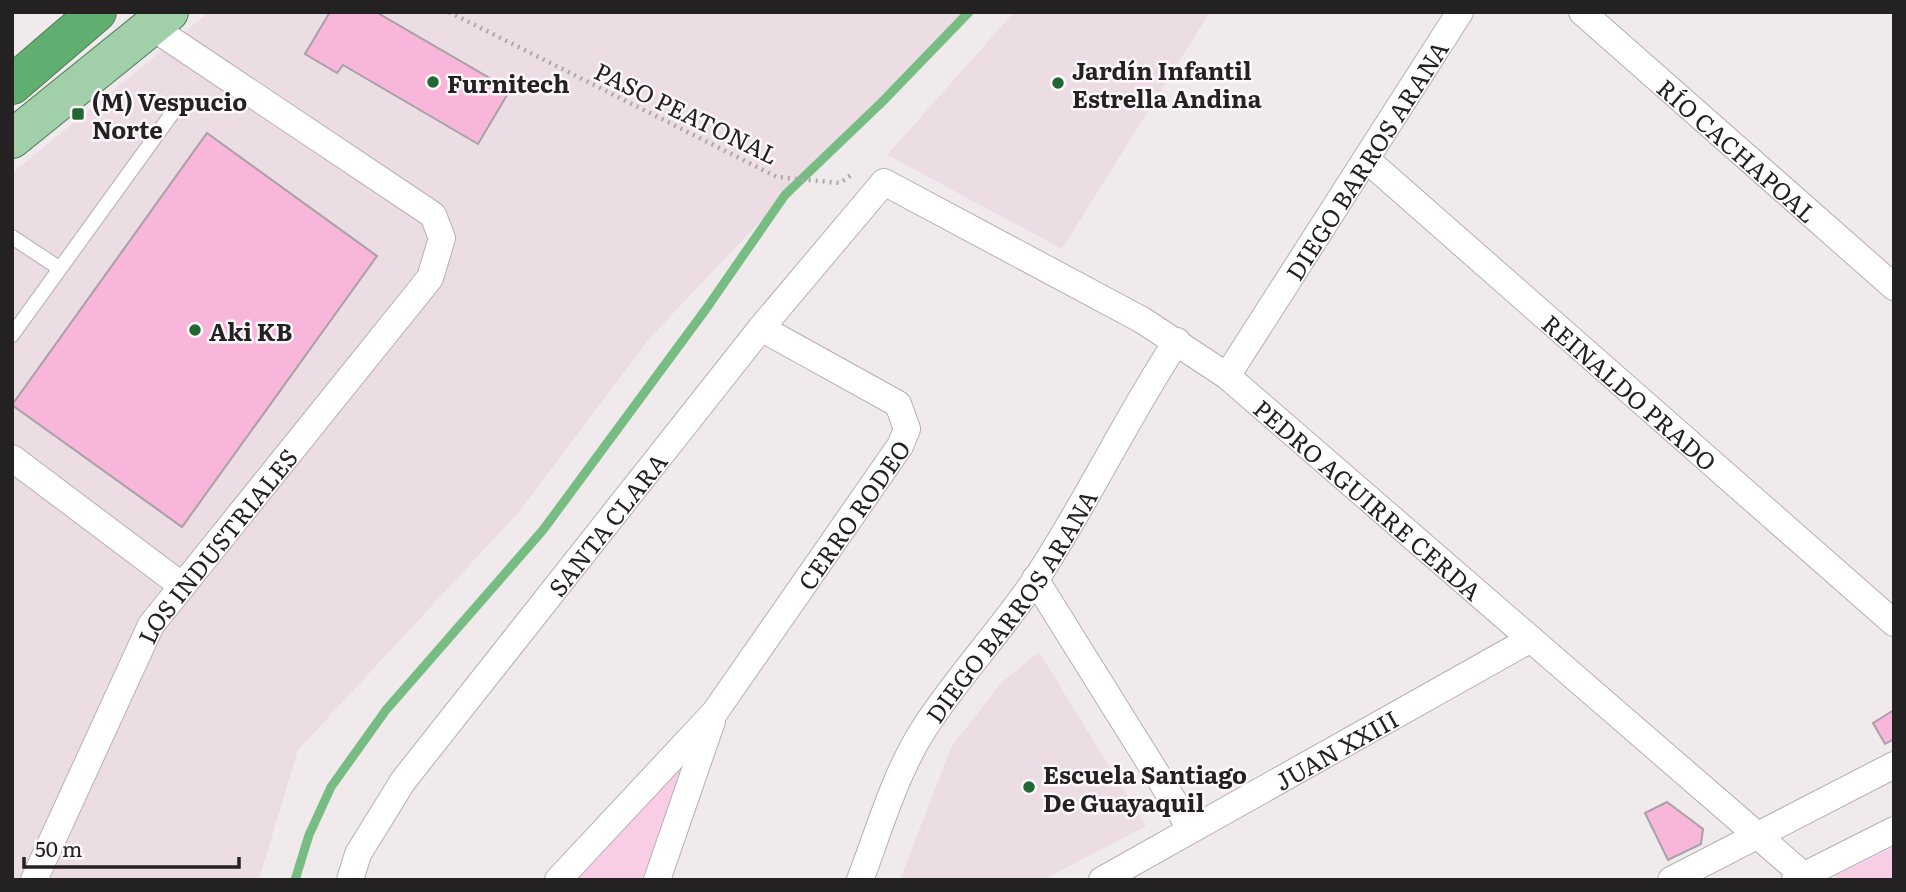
<svg xmlns="http://www.w3.org/2000/svg" width="1906" height="892" viewBox="0 0 1906 892" font-family="Literata,serif">
  <rect width="100%" height="100%" fill="#f1eaed"/>
  <g fill="#ecdde5">
    <polygon points="209,12 967,12 785,195 649,339 518,513 298,750 259,880 12,880 12,173"/>
    <polygon points="1014,12 1210,12 1062,249 887,155"/>
    <polygon points="1039,652 1146,826 1043,880 900,880 951,747 1002,682"/>
  </g>
  <g fill="#f9cde5">
    <polygon points="693,744 645,880 565,880"/>
    <polygon points="1894,847 1894,880 1839,880 1835,876"/>
  </g>
  <g fill="none" stroke-linecap="round" stroke-linejoin="round">
    <polyline stroke="#77bd83" stroke-width="9" points="295,880 309,835 331,787 386,710 543,530 706,309 785,195 882,102 969,12"/>
  </g>
  <g fill="#f8b6da" stroke="#a7a1a4" stroke-width="2">
    <polygon points="330,12 376,12 510,90 478,144 343,65 337,73 305,54"/>
    <polygon points="207,133 377,256 182,527 12,405"/>
    <polygon points="1894,710 1894,739 1885,744 1873,723"/>
    <polygon points="1667,802 1703,829 1701,844 1668,860 1645,813"/>
  </g>
  <g fill="none" stroke-linecap="round" stroke-linejoin="round">
    <defs>
      <g id="service">
        <polyline points="12,237 59,268"/>
        <polyline points="12,335 171,115"/>
      </g>
      <g id="minor">
        <path id="s1" d="M1582 12 1894 287"/>
        <path id="s2" d="M1366 159 1894 623"/>
        <path id="s3" d="M1227 376 1460 12"/>
        <polyline points="12,458 181,585"/>
        <polyline points="1035,579 1191,829"/>
        <path id="s4" d="M34 880 151 625 430 278 442 238 433 215 152 27"/>
        <path id="s5" d="M350 880 358 854 403 781 761 328 884 182 1142 320 1227 376 1809 880"/>
        <path id="s6" d="M558 880 715 712 900 446 907 429 898 404 761 328"/>
        <polyline points="657,880 712,721"/>
        <path id="s7" d="M860 880C880 828 896 770 927 724 961 673 1002 629 1036 579 1087 502 1126 418 1177 341"/>
        <path id="s8" d="M1102 880 1531 639"/>
        <polyline points="1671,880 1894,765"/>
        <polyline points="1795,880 1894,830"/>
      </g>
      <polyline id="primary" points="12,139 169,12"/>
      <polyline id="motorway" points="12,85 97,12"/>
    </defs>
    <use href="#service" stroke="#b5afb2" stroke-width="16"/>
    <use href="#minor" stroke="#b5afb2" stroke-width="28"/>
    <use href="#primary" stroke="#4b7d55" stroke-width="40"/>
    <use href="#motorway" stroke="#4b7d55" stroke-width="40"/>
    <polyline stroke="#aca7a9" stroke-width="4.5" stroke-dasharray="2 5" stroke-linecap="butt" points="449,12 777,177 840,183 854,173"/>
    <use href="#service" stroke="#fff" stroke-width="14"/>
    <use href="#minor" stroke="#fff" stroke-width="26"/>
    <use href="#primary" stroke="#a0cfa9" stroke-width="38"/>
    <use href="#motorway" stroke="#61af70" stroke-width="38"/>
  </g>
  <g fill="#226834" stroke="#fef7fb" stroke-width="2.5">
    <circle cx="433" cy="82" r="7"/>
    <circle cx="1058" cy="83" r="7"/>
    <rect x="71" y="107" width="14" height="14" rx="3.5"/>
    <circle cx="195" cy="330" r="7"/>
    <circle cx="1029" cy="787" r="7"/>
  </g>
  <g text-anchor="middle" dominant-baseline="central" stroke-width="5" stroke-linejoin="round" paint-order="stroke">
    <g font-size="24" font-weight="bold" fill="#232122" stroke="#fef7fb" text-anchor="start">
      <text x="1072" y="69">Jardín Infantil<tspan x="1072" dy="28">Estrella Andina</tspan></text>
      <text x="447" y="82">Furnitech</text>
      <text x="92" y="100">(M) Vespucio<tspan x="92" dy="28">Norte</tspan></text>
      <text x="209" y="330">Aki KB</text>
      <text x="1043" y="773">Escuela Santiago<tspan x="1043" dy="28">De Guayaquil</tspan></text>
    </g>
    <g font-size="24" fill="#232122" stroke="#fef7fb">
      <text transform="translate(687 112) rotate(26)">PASO PEATONAL</text>
      <text stroke="none"><textPath href="#s1" startOffset="208">RÍO CACHAPOAL</textPath></text>
      <text stroke="none"><textPath href="#s3" startOffset="257">DIEGO BARROS ARANA</textPath></text>
      <text stroke="none"><textPath href="#s2" startOffset="352">REINALDO PRADO</textPath></text>
      <text stroke="none"><textPath href="#s5" startOffset="1463">PEDRO AGUIRRE CERDA</textPath></text>
      <text stroke="none"><textPath href="#s6" startOffset="471">CERRO RODEO</textPath></text>
      <text stroke="none"><textPath href="#s5" startOffset="441">SANTA CLARA</textPath></text>
      <text stroke="none"><textPath href="#s4" startOffset="383">LOS INDUSTRIALES</textPath></text>
      <text stroke="none"><textPath href="#s7" startOffset="315">DIEGO BARROS ARANA</textPath></text>
      <text stroke="none"><textPath href="#s8" startOffset="268">JUAN XXIII</textPath></text>
    </g>
  </g>
  <rect width="1906" height="892" fill="none" stroke="#232122" stroke-width="28"/>
  <path d="M24 857v10h215v-10" fill="none" stroke="#232122" stroke-width="3.5"/>
  <text x="35" y="857" font-size="21" fill="#232122" stroke="#fef7fb" stroke-width="5" paint-order="stroke">50 m</text>
</svg>
